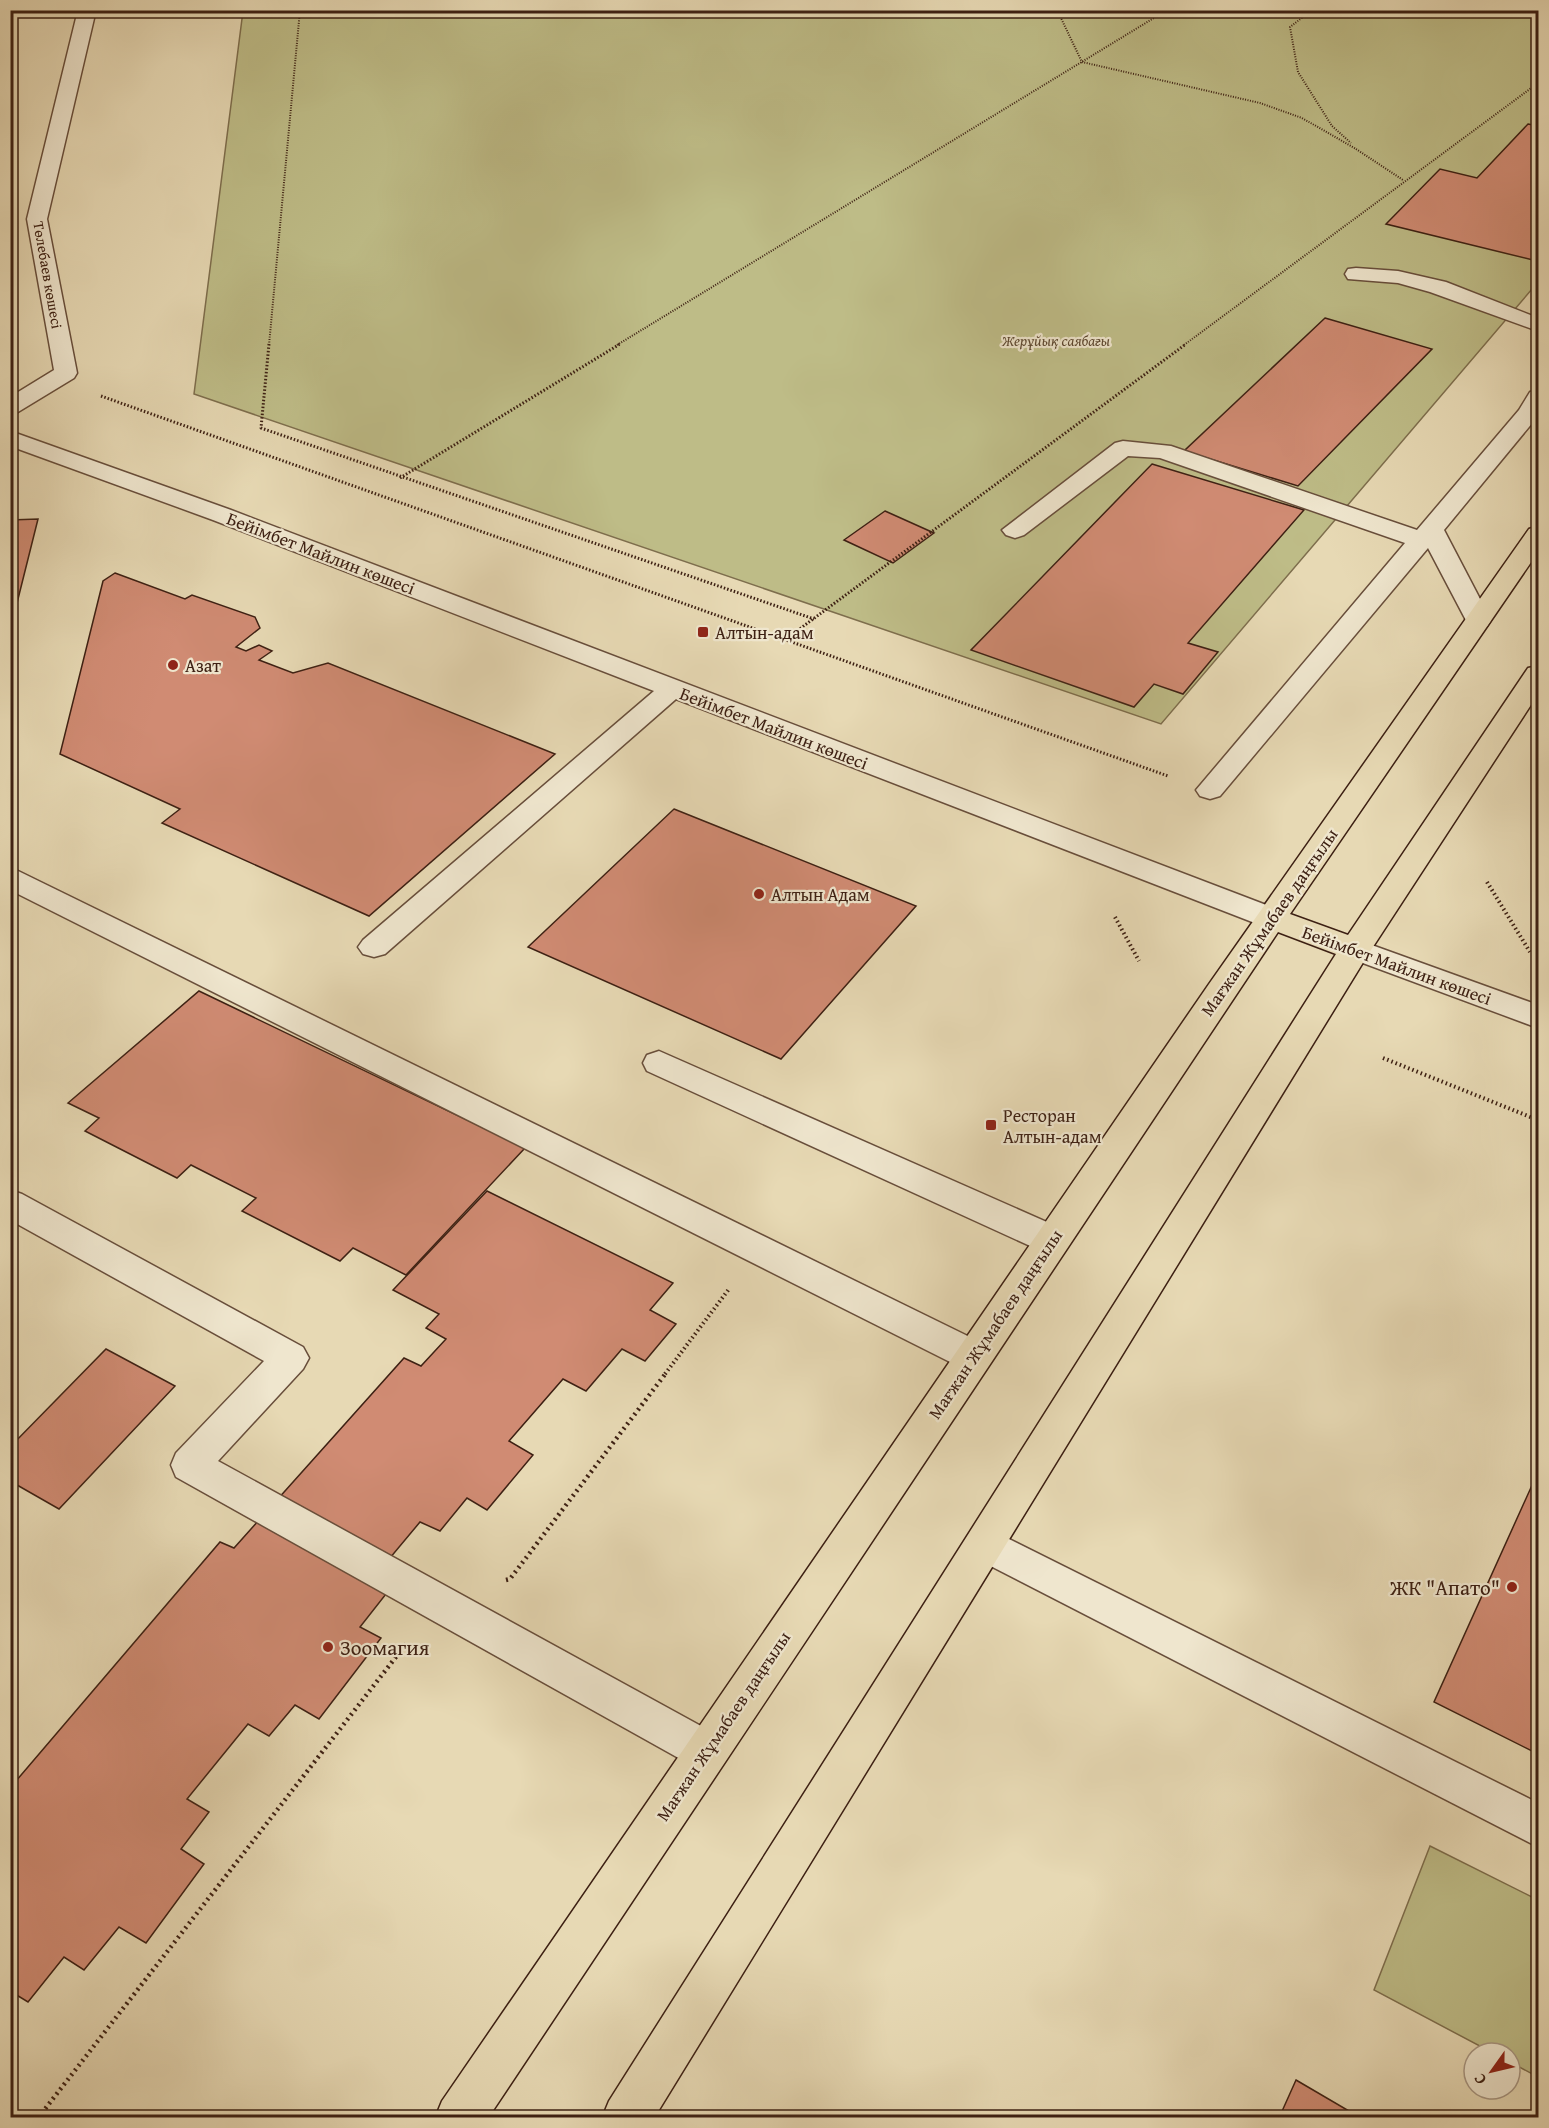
<svg xmlns="http://www.w3.org/2000/svg" width="1549" height="2128" viewBox="0 0 1549 2128" font-family="'Gentium Book Plus',serif">
  <rect width="100%" height="100%" fill="#e7d9b4"/>
  <filter id="stains"><feTurbulence type="fractalNoise" baseFrequency=".00333" numOctaves="4"/><feColorMatrix values="0 0 0 0 .2 0 0 0 0 .09 0 0 0 0 .02 0 0 0 .5 -.17"/></filter>
  <radialGradient id="worn" r=".72"><stop offset=".6" stop-color="#630" stop-opacity="0"/><stop offset="1" stop-color="#630" stop-opacity=".3"/></radialGradient>
  <g fill="#bebc87" stroke="#7e6e4d" stroke-width="1.5">
    <polygon points="243,11 1538,11 1538,282 1161,724 194,394"/>
    <polygon points="1430,1846 1538,1900 1538,2077 1510,2062 1510,2053 1493,2053 1374,1990"/>
  </g>
  <g fill="#d08b73" stroke="#3d2013" stroke-width="1.5">
    <polygon points="1528,124 1538,126 1537,261 1386,224 1440,169 1477,178"/>
    <polygon points="1325,318 1432,349 1298,486 1184,451"/>
    <polygon points="1152,464 1304,510 1188,643 1218,652 1183,694 1154,684 1134,707 971,650"/>
    <polygon points="885,511 934,533 893,563 844,540"/>
    <polygon points="38,519 10,631 10,520"/>
    <polygon points="115,573 185,599 192,595 255,617 260,628 236,647 246,651 259,645 272,651 259,660 293,673 328,663 555,754 369,916 162,823 180,809 60,754 103,581"/>
    <polygon points="674,809 916,906 781,1059 528,947"/>
    <polygon points="199,991 525,1148 406,1275 353,1248 340,1261 242,1211 256,1198 191,1165 177,1178 85,1131 99,1118 68,1103"/>
    <polygon points="487,1191 673,1283 650,1310 676,1324 645,1361 622,1349 586,1391 563,1379 509,1441 533,1455 487,1510 467,1498 440,1531 420,1522 369,1583 386,1594 360,1627 381,1638 319,1719 295,1705 269,1736 248,1724 187,1799 209,1812 181,1849 204,1864 146,1943 119,1927 84,1970 64,1957 28,2002 10,1991 10,1788 220,1542 234,1548 404,1358 421,1366 446,1339 426,1328 439,1314 393,1290"/>
    <polygon points="106,1349 175,1386 59,1509 10,1481 10,1447"/>
    <polygon points="1538,1472 1538,1754 1434,1702"/>
    <polygon points="1296,2080 1361,2118 1279,2118"/>
  </g>
  <g fill="none" stroke-linecap="round" stroke-linejoin="round">
    <defs>
      <g id="minor">
        <polygon points="78,10 96,10 47,219 77,373 74,378 18,412 10,414 10,397 54,370 27,219"/>
        <polygon points="1356,268 1398,271 1446,282 1538,318 1538,331 1430,292 1398,283 1348,279 1345,274 1348,269"/>
        <polygon points="1538,390 1538,416 1444,530 1491,620 1487,626 1478,628 1469,626 1428,548 1220,796 1210,799 1200,796 1196,790 1405,543 1160,458 1128,456 1024,535 1015,538 1006,535 1002,530 1115,443 1123,441 1171,446 1417,530 1519,410 1530,392"/>
        <polygon points="10,431 231,510 1282,911 1286,918 1282,925 1271,928 1260,925 676,699 385,954 374,957 363,954 358,947 363,940 654,691 213,520 10,446"/>
        <polygon points="10,867 986,1345 992,1356 986,1367 973,1371 960,1367 10,890"/>
        <polygon points="1355,939 1538,1005 1538,1028 1344,956 1339,949 1344,942"/>
        <polygon points="659,1051 1065,1230 1070,1240 1065,1250 1052,1254 1039,1250 647,1071 643,1063 647,1055"/>
        <polygon points="10,1190 22,1194 303,1347 309,1358 303,1369 218,1461 721,1737 728,1751 721,1765 706,1771 691,1765 176,1477 171,1465 176,1453 264,1361 10,1220"/>
        <polygon points="985,1527 1538,1803 1538,1847 971,1556 965,1544 971,1532"/>
      </g>
      <polygon id="major" points="1538,526 1538,552 1290,914 1348,935 1528,668 1538,666 1538,694 1367,956 654,2118 602,2118 609,2101 1336,954 1278,932 488,2118 435,2118 442,2101 1209,984 1529,529"/>
    </defs>
    <use href="#minor" stroke="#684e3b" stroke-width="3"/>
    <use href="#major" stroke="#3d2013" stroke-width="3"/>
    <g stroke="#3d2013" stroke-width="2" stroke-dasharray="1 1.5" stroke-linecap="butt">
      <polyline points="1057,10 1082,62 1260,103 1302,118 1356,149"/>
      <polyline points="1312,10 1290,27 1298,72 1332,126 1351,143"/>
      <polyline points="1356,149 1403,180"/>
      <polyline points="269,345 300,10"/>
      <polyline points="617,345 1167,10"/>
      <polyline points="1184,345 1538,83"/>
    </g>
    <g stroke="#3d2013" stroke-width="3" stroke-dasharray="1.5 2" stroke-linecap="butt">
      <polyline points="269,344 261,428 814,619"/>
      <polyline points="101,396 1168,776"/>
      <polyline points="400,478 620,344"/>
      <polyline points="786,639 1186,344"/>
    </g>
    <g stroke="#3d2013" stroke-width="4" stroke-dasharray="1.5 3" stroke-linecap="butt">
      <polyline points="1487,882 1530,952"/>
      <polyline points="1115,917 1139,961"/>
      <polyline points="1383,1058 1538,1120"/>
      <polyline points="665,1374 729,1289"/>
    </g>
    <g stroke="#3d2013" stroke-width="4.5" stroke-dasharray="2 4" stroke-linecap="butt">
      <polyline points="506,1580 510,1579 666,1373"/>
      <polyline points="38,2118 406,1644"/>
    </g>
    <use href="#minor" fill="#efe6ce" fill-rule="evenodd"/>
    <use href="#major" fill="#e7d9b4" fill-rule="evenodd"/>
  </g>
  <g fill="#8f2418" stroke="#efe6ce" stroke-width="2">
    <rect x="697" y="626" width="12" height="12" rx="3"/>
    <circle cx="173" cy="665" r="6"/>
    <circle cx="759" cy="894" r="6"/>
    <rect x="985" y="1119" width="12" height="12" rx="3"/>
    <circle cx="1512" cy="1587" r="6"/>
    <circle cx="328" cy="1647" r="6"/>
  </g>
  <g text-anchor="middle" dominant-baseline="central" stroke-width="4.5" stroke-linejoin="round" paint-order="stroke">
    <g font-size="15" fill="#3d2013" stroke="#efe6ce">
      <text transform="translate(48 275) rotate(80)">Төлебаев көшесі</text>
    </g>
    <g font-size="15" font-style="italic" fill="#5d4730" stroke="#efe6ce">
      <text x="1056" y="340">Жерұйық саябағы</text>
    </g>
    <g font-size="18" fill="#3d2013" stroke="#efe6ce">
      <text transform="translate(321 553) rotate(21)">Бейімбет Майлин көшесі</text>
      <text transform="translate(774 728) rotate(21)">Бейімбет Майлин көшесі</text>
      <text transform="translate(1269 922) rotate(-55)">Мағжан Жұмабаев даңғылы</text>
      <text transform="translate(1397 965) rotate(20)">Бейімбет Майлин көшесі</text>
      <text transform="translate(995 1324) rotate(-56)">Мағжан Жұмабаев даңғылы</text>
      <text transform="translate(723 1726) rotate(-56)">Мағжан Жұмабаев даңғылы</text>
    </g>
    <g font-size="18" fill="#3d2013" stroke="#efe6ce" text-anchor="start">
      <text x="715" y="632">Алтын-адам</text>
      <text x="185" y="665">Азат</text>
      <text x="771" y="894">Алтын Адам</text>
      <text x="1003" y="1115">Ресторан<tspan x="1003" dy="21">Алтын-адам</tspan></text>
    </g>
    <g font-size="21" fill="#3d2013" stroke="#efe6ce" text-anchor="end">
      <text x="1500" y="1587">ЖК "Апато"</text>
      <text x="340" y="1647" text-anchor="start">Зоомагия</text>
    </g>
  </g>
  <rect width="1549" height="2128" fill="none" stroke="#e7d9b4" stroke-width="36"/>
  <rect x="12" y="12" width="1525" height="2104" fill="none" stroke="#3d2013" stroke-width="3"/>
  <rect x="18" y="18" width="1513" height="2092" fill="none" stroke="#3d2013" stroke-width="1.5"/>
  <g transform="translate(1492 2071) rotate(236)"><circle r="28" fill="#efe6ce" stroke="#a89783" stroke-width="1.5"/>
  <path d="M0-4.5L10 22L0 15L-10 22Z" fill="#8f2418"/>
  <text y="-9" font-size="16" font-weight="bold" text-anchor="middle" fill="#3d2013">С</text>
  </g>
  <rect width="100%" height="100%" filter="url(#stains)"/>
  <rect width="100%" height="100%" fill="url(#worn)"/>
</svg>
